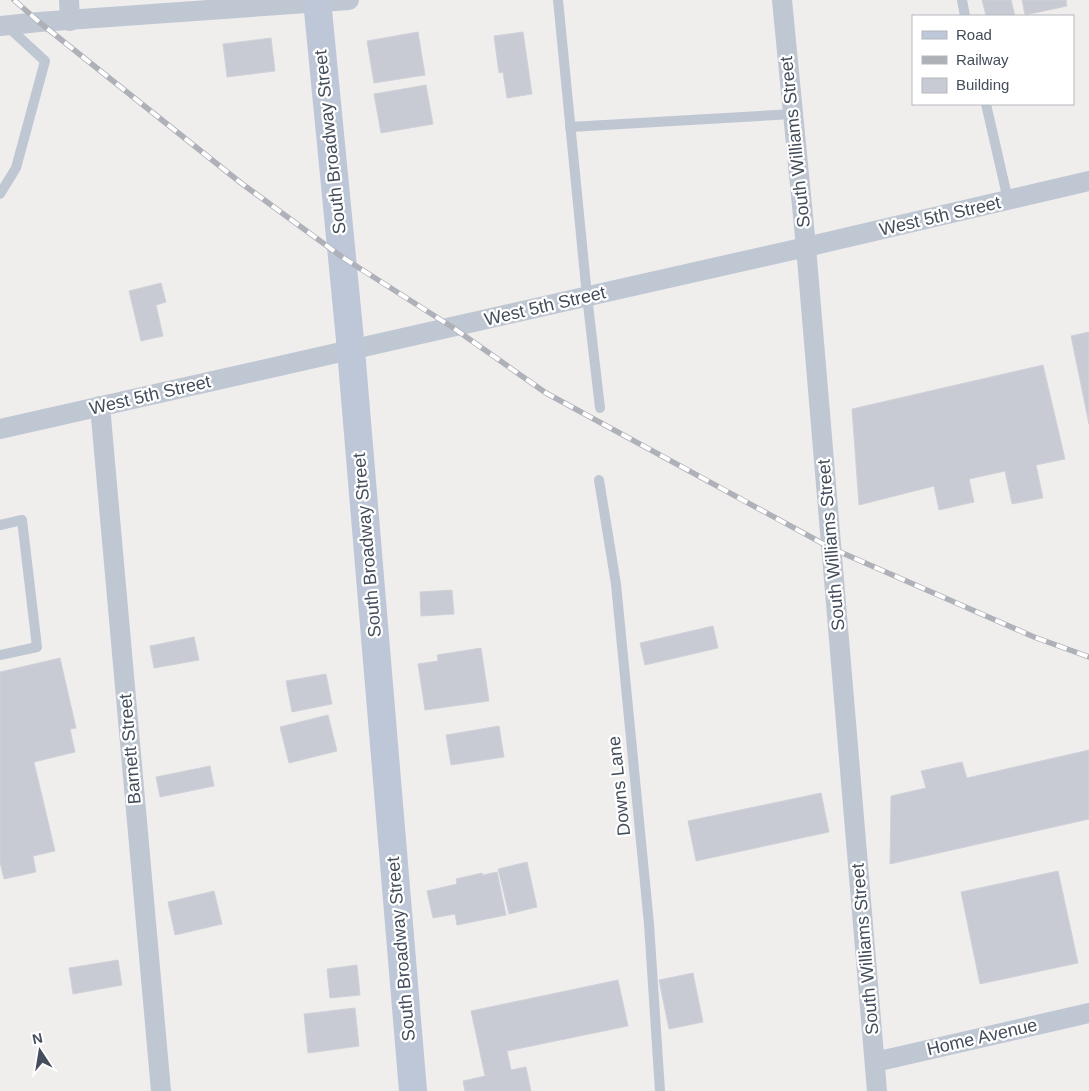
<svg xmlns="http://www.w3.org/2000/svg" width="1089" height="1091" viewBox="0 0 1089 1091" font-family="Helvetica,sans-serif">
  <rect width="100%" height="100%" fill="#f0eded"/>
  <g fill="#c8cbd3" stroke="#d0d2d9">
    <polygon points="982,0 1011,0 1015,16 986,16"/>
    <polygon points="1022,0 1066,0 1067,6 1025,15"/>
    <polygon points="418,32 425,75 374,83 367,41"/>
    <polygon points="523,32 532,94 507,98 503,72 499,73 494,36"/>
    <polygon points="271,38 275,71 227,77 223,44"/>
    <polygon points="426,85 433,124 381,133 374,94"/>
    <polygon points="161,283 166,302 156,305 163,336 141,341 129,291"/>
    <polygon points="1089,332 1089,424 1071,336"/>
    <polygon points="1043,365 1065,459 1036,465 1043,498 1012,504 1005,471 969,479 974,502 939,510 934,486 859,505 852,409"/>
    <polygon points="452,590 454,614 421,616 420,592"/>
    <polygon points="713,626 718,648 645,665 640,643"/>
    <polygon points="194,637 199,660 154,668 150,646"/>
    <polygon points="481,648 489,701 425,710 418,664 438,661 437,655"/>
    <polygon points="60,658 76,728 70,729 75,752 34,762 55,851 33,856 36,872 4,879 0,862 0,672"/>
    <polygon points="326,674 332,704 292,712 286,681"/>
    <polygon points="328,715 337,751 289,763 280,727"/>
    <polygon points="499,726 504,757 451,765 446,735"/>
    <polygon points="1089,750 1089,819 890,864 891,796 926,788 921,771 962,762 967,778"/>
    <polygon points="210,766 214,786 160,797 156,777"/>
    <polygon points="821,793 829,832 696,861 688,821"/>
    <polygon points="527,862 537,907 509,914 498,869"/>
    <polygon points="1058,871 1078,963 980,984 961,892"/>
    <polygon points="497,872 506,915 457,925 455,914 433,918 427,891 457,884 456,879 482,873 483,875"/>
    <polygon points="214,891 222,924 175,935 168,902"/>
    <polygon points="118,960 122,985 73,994 69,968"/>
    <polygon points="357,965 360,995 330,998 327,969"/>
    <polygon points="693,973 703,1022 669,1029 659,980"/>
    <polygon points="618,980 628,1026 507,1051 511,1070 526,1067 531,1091 465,1091 463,1081 485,1076 471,1011"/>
    <polygon points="355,1008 359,1046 308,1053 304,1014"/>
  </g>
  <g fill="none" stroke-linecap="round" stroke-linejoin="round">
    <g stroke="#bfc7d3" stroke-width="10">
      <polyline points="558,0 587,296 600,408"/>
      <polyline points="962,0 965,16"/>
      <polyline points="986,104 1008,200"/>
      <polyline points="570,127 793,114"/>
      <polyline points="0,194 16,168 45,61 6,25"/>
      <polyline points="599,480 616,584 649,924 660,1091"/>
      <polyline points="0,525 22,520 37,647 0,655"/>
    </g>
    <g stroke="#bfc7d3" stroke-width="20">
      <polyline points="69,0 70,21"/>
      <polyline points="782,0 806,247 877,1091"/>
      <polyline points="0,26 39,22 349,0"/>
      <polyline points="100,406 161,1091"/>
      <polyline points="0,429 806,247 1089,181"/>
      <polyline points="875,1062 1089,1013"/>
    </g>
    <polyline stroke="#bec7d7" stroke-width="28" points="317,0 351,350 413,1091"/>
    <defs>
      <polyline id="rail" points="14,0 39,22 241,183 342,257 452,327 546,393 831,548 1034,637 1089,657"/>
    </defs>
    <use href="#rail" stroke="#afb1b8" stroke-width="5.5"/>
    <use href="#rail" stroke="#fff" stroke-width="4" stroke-dasharray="11" stroke-linecap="butt"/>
  </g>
  <g text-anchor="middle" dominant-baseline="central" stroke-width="4.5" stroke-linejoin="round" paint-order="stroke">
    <g font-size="18" fill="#444d5b" stroke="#fff">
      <text transform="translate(330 142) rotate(-96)">South Broadway Street</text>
      <text transform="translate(795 142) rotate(-96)">South Williams Street</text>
      <text transform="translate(940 216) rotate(-13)">West 5th Street</text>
      <text transform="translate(545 306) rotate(-13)">West 5th Street</text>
      <text transform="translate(150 395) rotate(-13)">West 5th Street</text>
      <text transform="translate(367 545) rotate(-95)">South Broadway Street</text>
      <text transform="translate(831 545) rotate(-95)">South Williams Street</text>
      <text transform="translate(130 749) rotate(-95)">Barnett Street</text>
      <text transform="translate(619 786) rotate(-96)">Downs Lane</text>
      <text transform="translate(401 949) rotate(-95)">South Broadway Street</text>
      <text transform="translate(865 949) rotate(-95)">South Williams Street</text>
      <text transform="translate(982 1037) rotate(-13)">Home Avenue</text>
    </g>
  </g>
  <rect x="912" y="15" width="162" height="90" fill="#ffffff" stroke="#b4b8bd"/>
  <rect x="922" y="31" width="25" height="8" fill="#bec7d7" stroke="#b4b8bd"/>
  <text x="956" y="40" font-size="15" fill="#444d5b">Road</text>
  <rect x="922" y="56" width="25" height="8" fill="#afb1b8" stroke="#b4b8bd"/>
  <text x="956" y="65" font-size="15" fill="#444d5b">Railway</text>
  <rect x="922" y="78" width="25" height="15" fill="#c8cbd3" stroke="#b4b8bd"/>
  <text x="956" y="90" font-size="15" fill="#444d5b">Building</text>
  <g transform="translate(40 1051) rotate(348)" stroke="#ffffff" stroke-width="4" paint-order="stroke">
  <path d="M0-4L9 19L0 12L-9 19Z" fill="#444d5b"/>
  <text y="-8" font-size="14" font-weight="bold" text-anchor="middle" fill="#444d5b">N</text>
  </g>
</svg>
